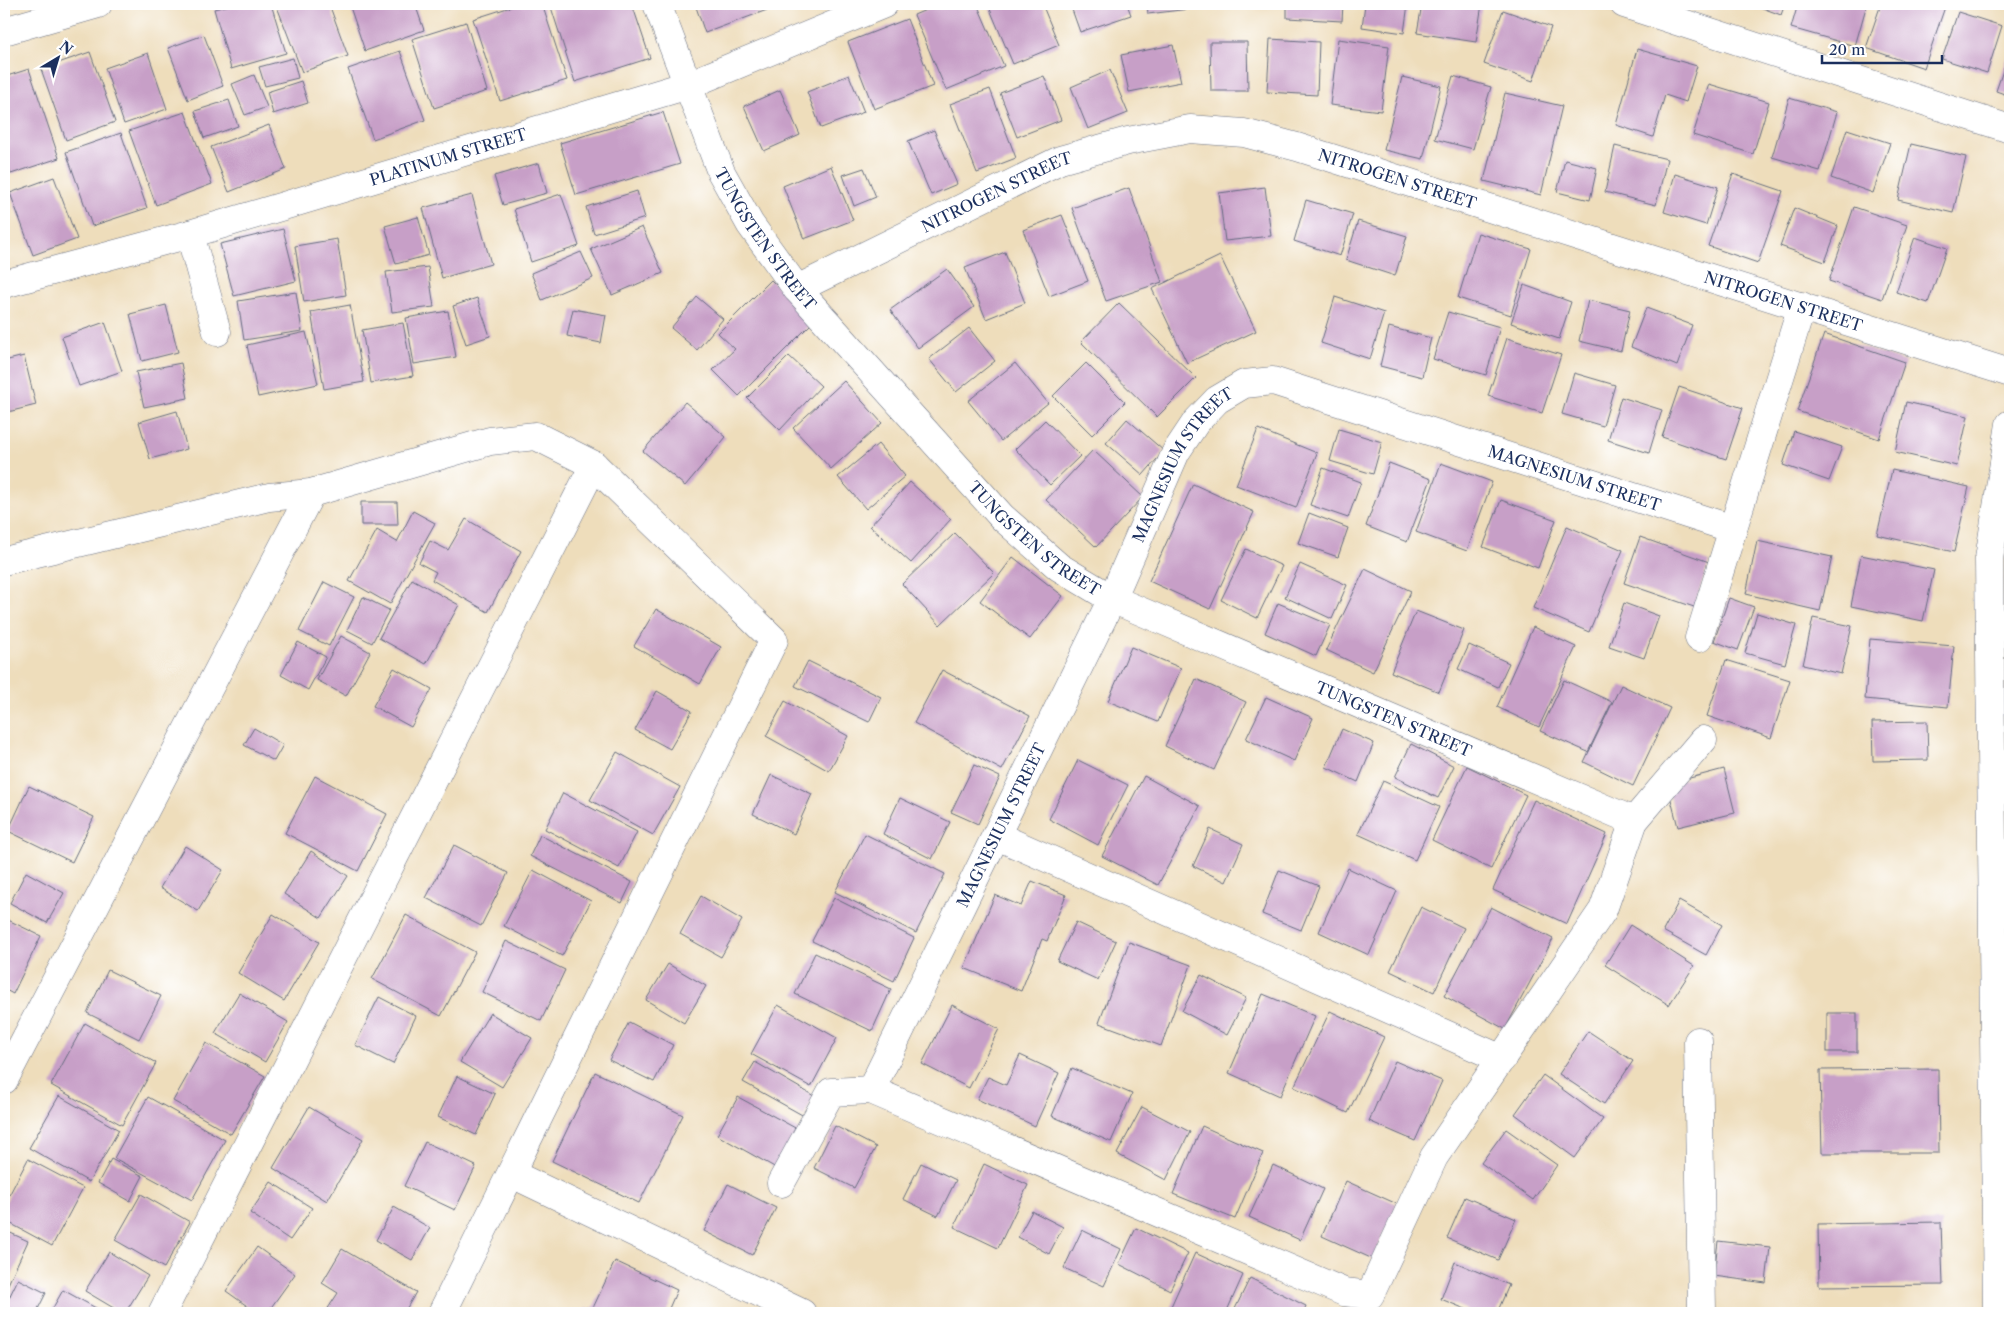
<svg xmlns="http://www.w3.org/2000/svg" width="2014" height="1317" viewBox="0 0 2014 1317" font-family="'Libre Caslon Text',serif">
  <rect width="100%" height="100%" fill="#fff"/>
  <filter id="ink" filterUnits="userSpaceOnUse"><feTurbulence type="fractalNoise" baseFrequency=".02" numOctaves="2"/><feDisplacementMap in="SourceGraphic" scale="10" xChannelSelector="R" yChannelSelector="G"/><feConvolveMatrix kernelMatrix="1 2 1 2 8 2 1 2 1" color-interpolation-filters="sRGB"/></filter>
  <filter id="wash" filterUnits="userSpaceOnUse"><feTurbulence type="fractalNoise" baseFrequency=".0096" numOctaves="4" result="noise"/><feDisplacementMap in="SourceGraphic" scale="20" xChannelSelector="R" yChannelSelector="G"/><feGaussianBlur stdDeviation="1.12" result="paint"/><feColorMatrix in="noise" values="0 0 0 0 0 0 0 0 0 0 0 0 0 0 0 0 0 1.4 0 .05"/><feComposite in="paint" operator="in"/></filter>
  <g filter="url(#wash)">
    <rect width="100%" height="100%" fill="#edb"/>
    <g id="blocks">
      <g fill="#c79fc7">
        <polygon points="234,4 271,4 286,53 231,69 214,9"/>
        <polygon points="276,4 329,4 348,56 302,72"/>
        <polygon points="349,4 415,4 424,30 365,51"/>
        <polygon points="520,4 542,4 567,80 500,101 473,19"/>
        <polygon points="550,4 632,4 650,58 575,82"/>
        <polygon points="695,4 765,4 767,10 705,33"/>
        <polygon points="940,4 977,4 1004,66 946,90 914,15"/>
        <polygon points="997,4 1042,4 1059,45 1013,64 989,7"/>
        <polygon points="1070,4 1127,4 1131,15 1080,32"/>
        <polygon points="1147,4 1196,4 1197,8 1148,14"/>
        <polygon points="1241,4 1269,4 1269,7 1241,5"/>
        <polygon points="1287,4 1343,4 1342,21 1287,18"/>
        <polygon points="1365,4 1408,4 1404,33 1362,27"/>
        <polygon points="1422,4 1482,4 1476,42 1417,33"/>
        <polygon points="1752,4 1785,4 1781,15"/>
        <polygon points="1798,4 1867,4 1855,46 1791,28"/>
        <polygon points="1881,4 1946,4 1924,68 1866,48"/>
        <polygon points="1503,10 1551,27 1533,81 1484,64"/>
        <polygon points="1958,12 2002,26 1987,73 1942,59"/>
        <polygon points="907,19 933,86 874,109 848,42"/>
        <polygon points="466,22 487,91 434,108 412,39"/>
        <polygon points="204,35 223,86 188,100 168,48"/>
        <polygon points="1270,39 1319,42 1317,95 1267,92"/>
        <polygon points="1338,39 1389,46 1381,111 1330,105"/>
        <polygon points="1210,42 1247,42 1248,91 1211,91"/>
        <polygon points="1173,45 1181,82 1129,92 1121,55"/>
        <polygon points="1637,49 1697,66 1686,102 1665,95 1653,137 1616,125"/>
        <polygon points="2010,50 2010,96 1996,91"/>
        <polygon points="400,51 425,120 373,139 348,69"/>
        <polygon points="90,52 115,122 66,140 41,69"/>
        <polygon points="148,53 167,109 124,124 105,68"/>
        <polygon points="293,58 298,78 265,86 259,67"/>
        <polygon points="29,69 59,158 11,174 4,152 4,77"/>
        <polygon points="1110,70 1128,113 1088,129 1071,87"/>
        <polygon points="254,75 267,107 245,115 232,84"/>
        <polygon points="849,75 864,112 821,128 807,92"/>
        <polygon points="1044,76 1061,120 1017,137 1000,93"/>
        <polygon points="1453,76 1491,87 1473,149 1435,139"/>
        <polygon points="1402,77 1441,86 1423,159 1384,150"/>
        <polygon points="301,81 308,103 273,114 267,92"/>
        <polygon points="1709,84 1769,102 1753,154 1693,135"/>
        <polygon points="990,89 1016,158 977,173 950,104"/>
        <polygon points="780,90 800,135 764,151 744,106"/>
        <polygon points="1505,93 1562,106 1541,195 1484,181"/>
        <polygon points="1789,98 1837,112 1820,171 1772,157"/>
        <polygon points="229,100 238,126 204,138 195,111"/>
        <polygon points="185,112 212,184 156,205 129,131"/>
        <polygon points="663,112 680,164 576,195 560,143"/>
        <polygon points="269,125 286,169 229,192 211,147"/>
        <polygon points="1847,129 1890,143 1873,193 1831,178"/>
        <polygon points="934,130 957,184 931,195 908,141"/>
        <polygon points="121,133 147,208 92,226 66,152"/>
        <polygon points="1911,144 1966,157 1953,213 1898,200"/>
        <polygon points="1615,146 1667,159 1656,205 1605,192"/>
        <polygon points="1565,160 1597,168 1590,200 1557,192"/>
        <polygon points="539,163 547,193 503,205 494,176"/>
        <polygon points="831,166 853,220 804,239 783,186"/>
        <polygon points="864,168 876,197 854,206 843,175"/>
        <polygon points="1675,174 1718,187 1706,225 1664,212"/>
        <polygon points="1733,174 1783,191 1758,263 1708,246"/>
        <polygon points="54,177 77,239 33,255 10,193"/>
        <polygon points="1265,187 1271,236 1225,241 1219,193"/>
        <polygon points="1129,188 1162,282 1106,301 1072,208"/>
        <polygon points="637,191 645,218 594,234 586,207"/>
        <polygon points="561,194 579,246 531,262 514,209"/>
        <polygon points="472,195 491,264 442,278 423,208"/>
        <polygon points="1306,200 1353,214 1340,256 1294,241"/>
        <polygon points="1854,207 1907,225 1882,299 1829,281"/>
        <polygon points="1794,208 1838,226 1825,262 1780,246"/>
        <polygon points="1062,215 1088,281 1049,296 1023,230"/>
        <polygon points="418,217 429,255 396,264 385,226"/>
        <polygon points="1358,221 1407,236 1395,276 1346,260"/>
        <polygon points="642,227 663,273 612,295 591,249"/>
        <polygon points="283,229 296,281 234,296 220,244"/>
        <polygon points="1478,233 1531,249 1511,315 1458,298"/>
        <polygon points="1915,237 1947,248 1928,303 1896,292"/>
        <polygon points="337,239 346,295 304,302 295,246"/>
        <polygon points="581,252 593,278 542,300 531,273"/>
        <polygon points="1005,252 1025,303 986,319 965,268"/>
        <polygon points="1220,256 1256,331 1187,363 1152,289"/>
        <polygon points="428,267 434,307 392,312 386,272"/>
        <polygon points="947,269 974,307 918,348 890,310"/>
        <polygon points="771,280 813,322 739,396 713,370 735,349 718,333"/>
        <polygon points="1524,285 1571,302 1559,339 1511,323"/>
        <polygon points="296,292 302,331 244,340 238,301"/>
        <polygon points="697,297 723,319 697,350 671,328"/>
        <polygon points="1335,297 1384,313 1370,359 1321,343"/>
        <polygon points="477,298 490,336 466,344 453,306"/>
        <polygon points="1588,300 1630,310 1621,351 1579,341"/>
        <polygon points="1119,303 1196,378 1157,417 1081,342"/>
        <polygon points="166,305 178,352 142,361 130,314"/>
        <polygon points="350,305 364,382 324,389 311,312"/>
        <polygon points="1646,308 1692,325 1677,366 1631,347"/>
        <polygon points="573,309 606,315 601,343 567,336"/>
        <polygon points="448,311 456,357 414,364 406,318"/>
        <polygon points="1448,312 1500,327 1486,375 1433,359"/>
        <polygon points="105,322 122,371 79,386 62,337"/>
        <polygon points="403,323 413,376 371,383 362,330"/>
        <polygon points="1389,327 1431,338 1422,377 1380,366"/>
        <polygon points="969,328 995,361 956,392 929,359"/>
        <polygon points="306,332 318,384 258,397 247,345"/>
        <polygon points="1824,334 1905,362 1879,439 1797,411"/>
        <polygon points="1507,338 1561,355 1542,413 1488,396"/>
        <polygon points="24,356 36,405 4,413 4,361"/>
        <polygon points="789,356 821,386 780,430 747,398"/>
        <polygon points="181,363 188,398 144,407 136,372"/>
        <polygon points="1015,363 1048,403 1001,441 968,401"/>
        <polygon points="1086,363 1125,402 1092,435 1053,396"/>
        <polygon points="1574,373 1615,385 1603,426 1562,414"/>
        <polygon points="844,381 882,423 831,469 793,428"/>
        <polygon points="1679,387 1743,408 1726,459 1662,437"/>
        <polygon points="1621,397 1662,410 1649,453 1608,440"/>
        <polygon points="685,402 726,437 685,486 643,451"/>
        <polygon points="1906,402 1968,416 1957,466 1895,452"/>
        <polygon points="177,411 187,449 150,459 139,422"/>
        <polygon points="1127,419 1164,451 1143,475 1106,443"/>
        <polygon points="1045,420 1080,456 1050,485 1015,449"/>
        <polygon points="1258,429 1317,453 1296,508 1236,485"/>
        <polygon points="1339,429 1382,442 1373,474 1330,461"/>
        <polygon points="1794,431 1842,447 1829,481 1783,465"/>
        <polygon points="878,444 905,476 866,509 838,477"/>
        <polygon points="1093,450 1143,497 1096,547 1046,500"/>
        <polygon points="1389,463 1431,479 1407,542 1366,526"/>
        <polygon points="1441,463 1492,482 1467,551 1416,532"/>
        <polygon points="1323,468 1361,482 1348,518 1310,505"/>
        <polygon points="1892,470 1969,487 1954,552 1877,535"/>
        <polygon points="910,482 951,519 911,563 870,526"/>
        <polygon points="1193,484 1254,512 1210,609 1149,581"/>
        <polygon points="1501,500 1556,520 1538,568 1483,547"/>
        <polygon points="361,502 397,502 398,525 361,525"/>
        <polygon points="413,511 435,523 390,604 349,581 377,530 397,542"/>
        <polygon points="1309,513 1348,528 1338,557 1298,543"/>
        <polygon points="466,519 521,551 488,612 432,580 436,572 419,563 430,541 448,550"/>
        <polygon points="1567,526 1623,550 1589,632 1533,608"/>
        <polygon points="955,533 994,573 940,625 902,584"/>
        <polygon points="1640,537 1709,562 1694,607 1624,583"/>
        <polygon points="1757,541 1832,557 1820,611 1746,594"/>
        <polygon points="1246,549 1282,566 1257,618 1221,600"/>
        <polygon points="1861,555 1934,570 1923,621 1851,606"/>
        <polygon points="1013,557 1063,596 1030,639 980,601"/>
        <polygon points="1300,564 1347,585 1332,619 1285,597"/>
        <polygon points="1365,569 1411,591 1373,672 1326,650"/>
        <polygon points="412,579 459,605 426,664 379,638"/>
        <polygon points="324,582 354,597 329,646 299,631"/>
        <polygon points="363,597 389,610 372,643 347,630"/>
        <polygon points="1729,598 1754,607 1738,650 1714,641"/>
        <polygon points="1278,603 1330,625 1316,656 1265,633"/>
        <polygon points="1624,603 1659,616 1644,658 1609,646"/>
        <polygon points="656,609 721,647 700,684 634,646"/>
        <polygon points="1416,611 1464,630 1439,692 1391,672"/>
        <polygon points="1757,613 1796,625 1785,664 1745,653"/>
        <polygon points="1813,618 1852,626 1841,674 1803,665"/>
        <polygon points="1533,627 1576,647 1539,727 1497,707"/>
        <polygon points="341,636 370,652 346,696 317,680"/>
        <polygon points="1870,639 1954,646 1948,707 1865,699"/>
        <polygon points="298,642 326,657 308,690 281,675"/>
        <polygon points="1469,645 1509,663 1498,687 1458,669"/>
        <polygon points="1131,647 1181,668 1158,722 1108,701"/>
        <polygon points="1726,660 1790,680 1771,738 1707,716"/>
        <polygon points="808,661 881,697 869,722 795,686"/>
        <polygon points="394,668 432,689 411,727 373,706"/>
        <polygon points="942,670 1030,716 1002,770 914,723"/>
        <polygon points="1196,679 1246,702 1214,770 1165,746"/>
        <polygon points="1564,680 1612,702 1588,752 1540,731"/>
        <polygon points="1621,685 1670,708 1633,786 1584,762"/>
        <polygon points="657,691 692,711 670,749 635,730"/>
        <polygon points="1266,697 1313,718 1294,761 1246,739"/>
        <polygon points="785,701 848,736 829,771 766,736"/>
        <polygon points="1927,721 1928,760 1873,761 1872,722"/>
        <polygon points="254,728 283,745 274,761 244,745"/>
        <polygon points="1342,729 1374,743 1358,782 1326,767"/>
        <polygon points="1411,744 1454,766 1438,798 1395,777"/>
        <polygon points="617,752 680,787 653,835 590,800"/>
        <polygon points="1078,760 1128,785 1098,845 1049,819"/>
        <polygon points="974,765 1000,777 978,824 951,812"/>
        <polygon points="1467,766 1526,795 1491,869 1432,840"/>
        <polygon points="1724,769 1735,813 1678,827 1667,784"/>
        <polygon points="771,775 812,794 794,834 753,814"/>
        <polygon points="315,776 387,814 358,871 285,833"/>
        <polygon points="1144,776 1200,806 1158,885 1102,856"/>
        <polygon points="1383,781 1439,807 1415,860 1358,834"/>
        <polygon points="29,786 94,817 72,862 8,831"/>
        <polygon points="563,793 637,832 619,868 545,829"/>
        <polygon points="900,798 950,822 932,859 883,834"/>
        <polygon points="1534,800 1607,834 1567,924 1493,890"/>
        <polygon points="1210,829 1243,844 1226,882 1193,866"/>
        <polygon points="865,834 945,874 916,933 835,892"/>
        <polygon points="540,835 632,882 622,903 530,856"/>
        <polygon points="454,845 508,873 481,926 426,898"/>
        <polygon points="185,846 223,870 198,911 160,888"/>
        <polygon points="311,851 348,876 321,918 284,894"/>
        <polygon points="1348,868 1397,891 1369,955 1319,932"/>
        <polygon points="533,870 591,901 562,956 504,926"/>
        <polygon points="1279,870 1319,886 1301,930 1262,914"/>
        <polygon points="26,872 64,893 47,923 10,903"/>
        <polygon points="1032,881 1066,895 1047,941 1042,939 1021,991 964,968 995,895 1021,906"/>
        <polygon points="701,896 742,920 721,957 680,934"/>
        <polygon points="834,898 914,938 894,981 812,941"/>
        <polygon points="1679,901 1722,925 1706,955 1663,931"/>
        <polygon points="1421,907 1464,928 1434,992 1390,971"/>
        <polygon points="1491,907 1553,939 1505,1029 1444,996"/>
        <polygon points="273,914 319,942 284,1001 238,973"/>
        <polygon points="406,915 475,952 441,1016 372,979"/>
        <polygon points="4,918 41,936 13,994 4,989"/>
        <polygon points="1076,922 1116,941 1098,980 1057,961"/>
        <polygon points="1630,925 1694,966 1669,1005 1605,965"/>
        <polygon points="506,941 565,970 541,1021 482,992"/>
        <polygon points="1129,942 1191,965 1161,1046 1099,1023"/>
        <polygon points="815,953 891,989 872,1031 795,994"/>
        <polygon points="668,964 706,986 684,1023 646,1000"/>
        <polygon points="108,970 161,996 139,1039 87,1013"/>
        <polygon points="1201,975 1246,998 1227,1035 1182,1011"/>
        <polygon points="239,993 288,1022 265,1062 215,1033"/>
        <polygon points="1263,994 1315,1016 1280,1096 1229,1073"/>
        <polygon points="379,997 416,1016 393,1064 355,1045"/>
        <polygon points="778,1005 837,1038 811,1087 751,1054"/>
        <polygon points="952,1005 999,1029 969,1088 922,1064"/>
        <polygon points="1330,1011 1384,1037 1348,1113 1294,1087"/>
        <polygon points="490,1013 532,1038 502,1087 460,1062"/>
        <rect x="1827" y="1013" width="30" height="39"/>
        <polygon points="629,1022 673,1045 654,1082 609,1060"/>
        <polygon points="85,1023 156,1063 122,1125 51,1085"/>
        <polygon points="1588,1031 1633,1061 1604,1104 1559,1074"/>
        <polygon points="206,1043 265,1076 231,1134 173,1101"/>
        <polygon points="1020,1055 1059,1073 1035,1126 977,1099 988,1077 1006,1085"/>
        <polygon points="1395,1061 1442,1081 1415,1141 1369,1121"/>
        <polygon points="755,1062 814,1096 804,1116 743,1082"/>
        <polygon points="1072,1068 1132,1094 1111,1142 1052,1116"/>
        <polygon points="1938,1069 1939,1153 1822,1153 1820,1070"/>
        <polygon points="595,1072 683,1115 639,1203 552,1161"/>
        <polygon points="1543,1075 1603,1119 1575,1158 1515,1114"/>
        <polygon points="457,1076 495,1094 476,1135 438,1117"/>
        <polygon points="59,1096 119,1130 89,1182 29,1148"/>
        <polygon points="148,1097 225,1140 192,1200 114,1158"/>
        <polygon points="738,1097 799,1130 778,1169 717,1135"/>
        <polygon points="309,1107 363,1139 327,1201 273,1168"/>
        <polygon points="1142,1107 1190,1132 1166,1180 1117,1154"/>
        <polygon points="835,1126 876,1147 854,1188 814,1168"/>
        <polygon points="1202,1126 1263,1153 1235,1219 1173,1194"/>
        <polygon points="1506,1129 1557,1165 1533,1200 1481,1163"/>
        <polygon points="425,1142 476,1166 455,1210 404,1186"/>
        <polygon points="28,1159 83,1188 52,1246 4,1220 4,1205"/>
        <polygon points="111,1159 143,1176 130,1201 98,1183"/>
        <polygon points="921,1163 956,1180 938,1216 903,1199"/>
        <polygon points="984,1164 1028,1185 998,1248 954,1227"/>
        <polygon points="1273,1165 1323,1189 1300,1240 1249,1217"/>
        <polygon points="1346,1181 1397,1204 1373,1259 1322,1236"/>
        <polygon points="271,1182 312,1208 290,1240 250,1213"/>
        <polygon points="728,1184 776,1208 752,1255 704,1231"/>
        <polygon points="141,1194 190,1222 164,1268 115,1240"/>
        <polygon points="1465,1197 1516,1219 1498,1260 1447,1238"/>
        <polygon points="394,1207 430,1228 412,1260 376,1240"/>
        <polygon points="1032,1211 1063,1227 1049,1254 1018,1237"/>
        <polygon points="1941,1222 1943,1285 1819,1286 1818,1224"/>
        <polygon points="1136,1228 1188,1253 1170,1290 1119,1264"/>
        <polygon points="4,1230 28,1241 4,1293"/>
        <polygon points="1082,1230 1121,1249 1104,1286 1064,1268"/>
        <polygon points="1718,1241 1770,1247 1766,1283 1714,1276"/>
        <polygon points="257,1247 295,1274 267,1313 257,1313 226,1291"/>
        <polygon points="342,1249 416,1292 404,1313 325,1313 338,1293 322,1283"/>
        <polygon points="109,1252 148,1276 125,1313 122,1313 85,1291"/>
        <polygon points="1195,1253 1243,1275 1226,1313 1168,1313"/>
        <polygon points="615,1261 677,1290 667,1313 583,1313 586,1307 592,1310"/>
        <polygon points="1455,1262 1509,1285 1497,1313 1475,1313 1441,1299"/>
        <polygon points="1250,1278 1306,1306 1303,1313 1233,1313"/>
        <polygon points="18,1279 46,1293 36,1313 4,1313 4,1308"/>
        <polygon points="63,1290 105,1313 50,1313"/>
      </g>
    </g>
  </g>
  <g filter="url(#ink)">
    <use href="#blocks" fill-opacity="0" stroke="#656c7f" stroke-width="1"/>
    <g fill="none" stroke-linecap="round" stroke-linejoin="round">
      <defs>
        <g id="minor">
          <path id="s1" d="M657 4 721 172 750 224 797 289 1002 517 1059 567 1112 599 1634 821"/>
          <polyline points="1624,4 2010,129"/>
          <polyline points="4,31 98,4"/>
          <polyline points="190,234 217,332"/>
          <path id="s2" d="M4 284 190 234 688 85 884 4"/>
          <path id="s3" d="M797 289 1060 160 1128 141 1190 129 1244 133 1297 147 2010 373"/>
          <polyline points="4,561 269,497 311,493 490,441 536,436 594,465 774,640 442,1313"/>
          <polyline points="1699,638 1802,306"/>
          <polyline points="997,836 1502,1059"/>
          <polyline points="1698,1041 1702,1313"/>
          <polyline points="4,1080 311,493"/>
          <path id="s4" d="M871 1090 1112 599 1176 452 1196 422 1217 400 1244 384 1273 381 1733 529"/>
          <polyline points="512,1174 802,1313"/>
          <polyline points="781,1183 831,1092 871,1090 1344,1292 1370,1295 1434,1157 1603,910 1634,821 1703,740"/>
          <polyline points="162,1313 594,465"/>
          <polyline points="1997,1313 1989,559 2010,424"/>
        </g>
      </defs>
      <use href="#minor" stroke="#656c7f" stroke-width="29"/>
      <use href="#minor" stroke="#fff" stroke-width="28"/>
    </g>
  </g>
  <g text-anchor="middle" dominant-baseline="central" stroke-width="5" stroke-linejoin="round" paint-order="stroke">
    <g font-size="16" fill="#1b2f5e" stroke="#fff">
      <text stroke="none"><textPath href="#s2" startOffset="462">PLATINUM STREET</textPath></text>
      <text stroke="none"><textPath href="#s3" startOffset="641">NITROGEN STREET</textPath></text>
      <text stroke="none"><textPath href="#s3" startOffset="222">NITROGEN STREET</textPath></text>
      <text stroke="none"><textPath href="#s1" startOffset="260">TUNGSTEN STREET</textPath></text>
      <text stroke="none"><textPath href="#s3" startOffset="1046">NITROGEN STREET</textPath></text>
      <text stroke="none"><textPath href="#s4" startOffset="700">MAGNESIUM STREET</textPath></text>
      <text stroke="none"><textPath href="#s4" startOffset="1151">MAGNESIUM STREET</textPath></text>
      <text stroke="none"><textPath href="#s1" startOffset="665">TUNGSTEN STREET</textPath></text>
      <text stroke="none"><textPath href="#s1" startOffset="1070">TUNGSTEN STREET</textPath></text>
      <text stroke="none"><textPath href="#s4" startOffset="295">MAGNESIUM STREET</textPath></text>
    </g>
  </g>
  <rect width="2014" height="1317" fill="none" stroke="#fff" stroke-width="20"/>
  <g transform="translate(58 58) rotate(38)" stroke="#ffffff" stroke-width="4" paint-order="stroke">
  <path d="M0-4L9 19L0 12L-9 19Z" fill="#1b2f5e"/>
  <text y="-8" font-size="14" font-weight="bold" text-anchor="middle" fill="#1b2f5e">N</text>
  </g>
  <path d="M1822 55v8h120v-8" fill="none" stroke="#1b2f5e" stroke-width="2.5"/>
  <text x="1829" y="55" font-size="15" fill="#1b2f5e" stroke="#ffffff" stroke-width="4" paint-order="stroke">20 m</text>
</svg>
